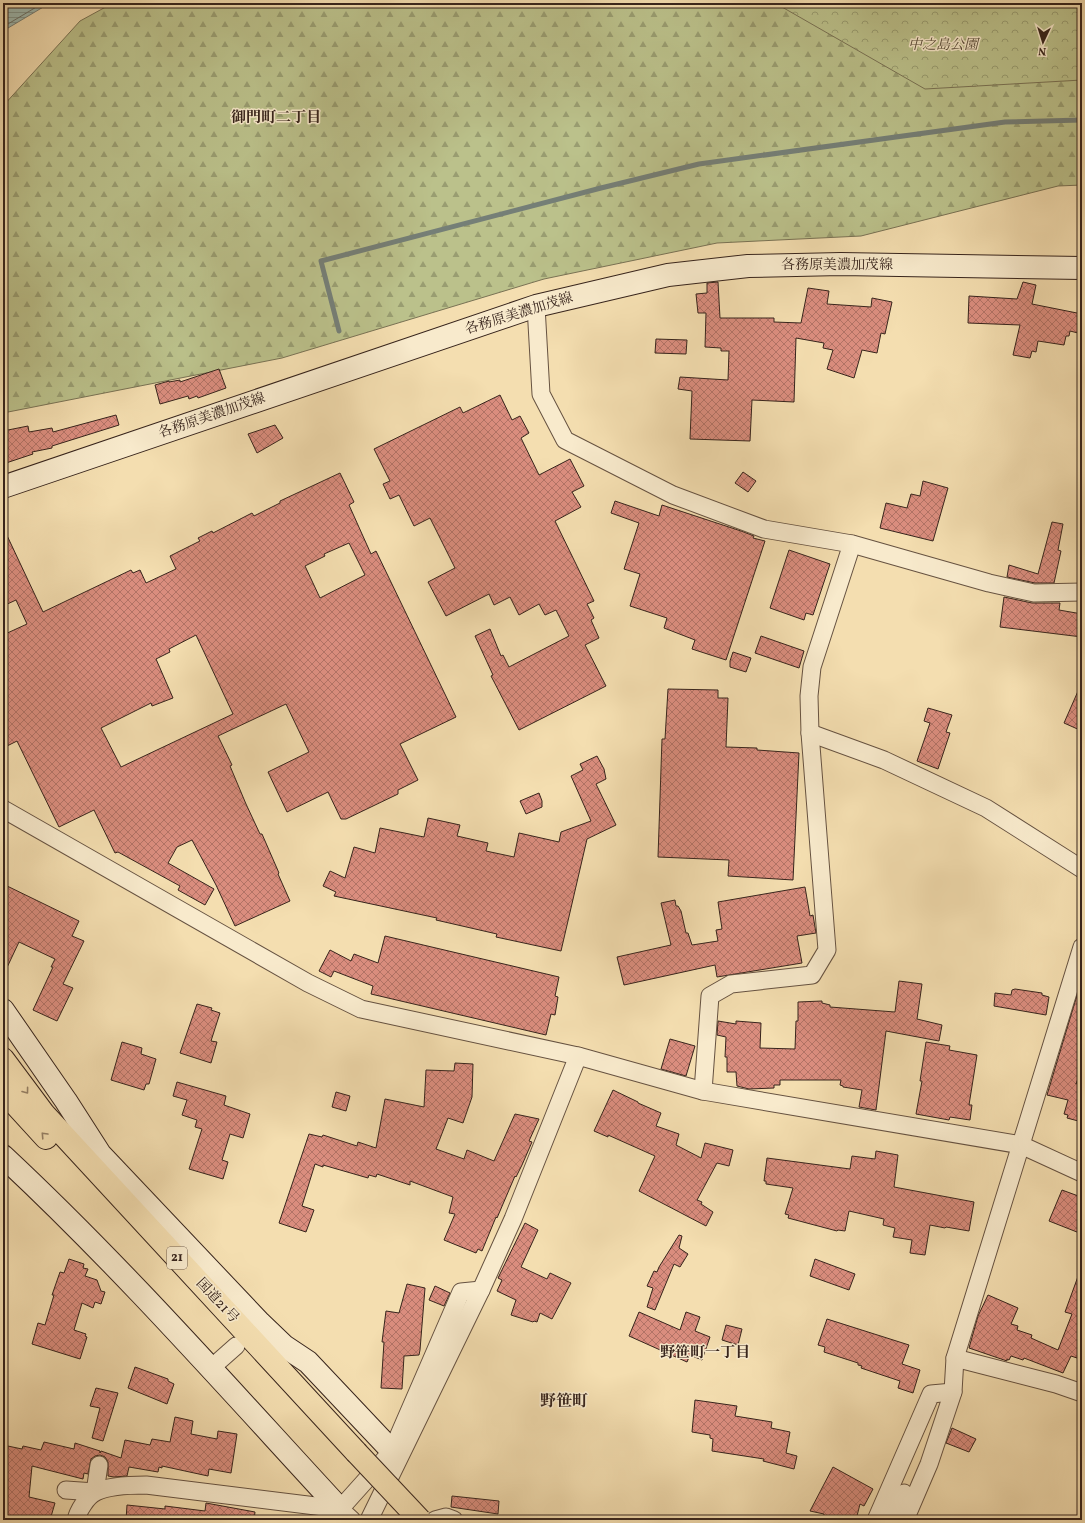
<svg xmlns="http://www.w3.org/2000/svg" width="1085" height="1523" viewBox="0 0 1085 1523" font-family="Vollkorn,'Noto Serif JP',serif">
  <defs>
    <pattern id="forest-firs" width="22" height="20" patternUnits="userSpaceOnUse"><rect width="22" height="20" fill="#bbc18b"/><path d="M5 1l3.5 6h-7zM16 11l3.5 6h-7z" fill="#999d71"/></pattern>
    <pattern id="park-crowns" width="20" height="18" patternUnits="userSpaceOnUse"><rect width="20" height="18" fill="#bbc18b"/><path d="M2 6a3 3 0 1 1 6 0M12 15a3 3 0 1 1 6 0" fill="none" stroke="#999d71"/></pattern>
    <pattern id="water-rules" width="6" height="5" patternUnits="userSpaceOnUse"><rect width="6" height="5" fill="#9ebbb3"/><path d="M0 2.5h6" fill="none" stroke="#829891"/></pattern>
    <pattern id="building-cross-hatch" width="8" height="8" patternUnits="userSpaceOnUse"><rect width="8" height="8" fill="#da8d7e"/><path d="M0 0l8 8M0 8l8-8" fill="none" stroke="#b27366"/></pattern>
  </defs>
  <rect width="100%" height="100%" fill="#f4deb0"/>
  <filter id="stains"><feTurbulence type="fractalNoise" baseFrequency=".005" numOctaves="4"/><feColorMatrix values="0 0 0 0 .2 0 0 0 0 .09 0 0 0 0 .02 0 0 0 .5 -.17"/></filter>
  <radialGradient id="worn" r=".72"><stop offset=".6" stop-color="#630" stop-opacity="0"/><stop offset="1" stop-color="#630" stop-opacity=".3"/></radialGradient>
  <polygon fill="url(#forest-firs)" stroke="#797254" points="113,3 1082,3 1082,185 1058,186 861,236 717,243 544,279 282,358 3,413 3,106 80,21"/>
  <polygon fill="url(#park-crowns)" stroke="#797254" points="775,3 1082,3 1082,80 925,89"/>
  <polygon fill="url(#water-rules)" stroke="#757f77" points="3,3 50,3 3,31"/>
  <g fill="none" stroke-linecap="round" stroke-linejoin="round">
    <polyline stroke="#6a7068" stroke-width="1" points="3,27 43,3"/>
    <polyline stroke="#757f77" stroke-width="5" points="339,331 321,261 601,188 699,164 1005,122 1082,120"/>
  </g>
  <g fill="url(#building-cross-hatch)" stroke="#37241c" fill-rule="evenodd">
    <polygon points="718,282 720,318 774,318 774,322 801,323 808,288 829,291 827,304 871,307 872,298 892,302 885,334 881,333 877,353 862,350 854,378 827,369 833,350 823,348 824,343 796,338 794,402 752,400 750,441 690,439 692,391 678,389 680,377 728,380 729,351 721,351 721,348 705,347 706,313 698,313 696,294 707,293 707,283"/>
    <polygon points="1023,282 1036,285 1032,304 1082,314 1082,334 1070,331 1069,336 1066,336 1064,345 1038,341 1036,352 1032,351 1030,358 1013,355 1020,325 968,323 969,296 1017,299"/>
    <polygon points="656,339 687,340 686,354 655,353"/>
    <polygon points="219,369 226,388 198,398 197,396 189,399 188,396 160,404 155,385 169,381 169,382 180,380 180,382"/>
    <polygon points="500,395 512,420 520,416 529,433 521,438 539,475 570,459 584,486 572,492 581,507 555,521 594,601 587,604 594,618 591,620 599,638 585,645 606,686 519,730 491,676 493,675 475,636 490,629 501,656 503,655 509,667 569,636 556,610 545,615 539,604 519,615 510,597 494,605 489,594 446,616 428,582 455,568 430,518 414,526 399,495 390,499 383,484 390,481 374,449 460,407 463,413"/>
    <polygon points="116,415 119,425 52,446 52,448 32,452 33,454 3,464 3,431 28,426 29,432 52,428 53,432"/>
    <polygon points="275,425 283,438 257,453 248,434"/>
    <polygon points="743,472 756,481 748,492 735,483"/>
    <path d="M340 473 354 502 349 505 371 554 376 551 456 717 400 744 418 780 398 790V794L346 819H341L328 792 287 812 268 772 309 752 286 704 218 736 232 765 230 766 246 804 260 834H262L279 873 278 874 290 901 235 926 216 885 192 840 177 847 168 863 214 889 205 905 178 890 180 886 118 852 115 853 94 810 59 827 17 741 3 748V635L27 624 16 600 3 606V527L43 612 131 570 133 573 140 570 146 583 176 569 170 556 200 541 198 538 212 531 213 533 252 513 254 516 280 503V501ZM349 543 365 575 320 598 305 566 325 556 324 554ZM196 635 233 714 121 767 101 728 151 703 152 706 173 698 156 659 170 652 169 649Z"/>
    <polygon points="923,481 948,488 933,541 880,528 886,503 907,508 911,494 920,496"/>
    <polygon points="615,501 659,516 662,505 741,531 754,536 753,538 765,541 726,660 692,649 695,640 664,628 667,618 630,606 640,574 624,569 639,523 611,513"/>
    <polygon points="1052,522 1063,524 1058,550 1061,551 1054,583 1035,583 1007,577 1009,565 1038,574"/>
    <polygon points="789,550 830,564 813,615 806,613 804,620 770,608"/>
    <polygon points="1004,597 1032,603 1060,603 1059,610 1082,614 1082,637 1000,627"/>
    <polygon points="761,636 804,651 799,668 755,653"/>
    <polygon points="733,652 751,658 746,672 730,667 730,661"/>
    <polygon points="1082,682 1082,731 1064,723"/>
    <polygon points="668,689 718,690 718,698 728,698 726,747 757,748 757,750 799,753 793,880 728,876 729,860 658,857 662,739 665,739"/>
    <polygon points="928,708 952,715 946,732 950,733 938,769 917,761 930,723 924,721"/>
    <polygon points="597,756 604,769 606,779 596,784 616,825 587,839 561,951 496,937 497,934 436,920 437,918 334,896 336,892 323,886 330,871 345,878 354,847 375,853 380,828 424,837 428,818 460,825 457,836 488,843 486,851 514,857 519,833 559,842 561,832 591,821 571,776 583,770 580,764"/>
    <polygon points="539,793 542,801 542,807 526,814 520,801"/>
    <polygon points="3,884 79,921 72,936 84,941 63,984 73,988 57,1021 33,1010 53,967 51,967 55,959 19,942 3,976"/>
    <polygon points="805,887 810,916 813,915 816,933 797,936 802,963 717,977 715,965 624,985 617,957 671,945 661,903 675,900 676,906 678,906 681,911 686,933 688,933 692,945 718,941 716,930 722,929 718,902"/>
    <polygon points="385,936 559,977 555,996 558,997 555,1015 551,1014 546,1035 371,994 373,986 334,971 331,977 319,971 330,950 351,961 354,954 378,963"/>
    <polygon points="899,981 922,984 917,1019 942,1025 939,1041 886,1031 876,1110 859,1107 862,1090 843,1087 843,1086 840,1085 841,1080 780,1080 780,1085 774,1085 774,1088 749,1089 737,1086 736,1072 727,1072 727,1057 725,1057 726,1037 717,1035 718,1021 736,1024 736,1021 761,1023 760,1048 795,1049 796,1021 798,1021 798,1002 822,1001 822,1003 830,1005 830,1007 895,1012"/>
    <polygon points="1015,989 1042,993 1042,995 1049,997 1046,1015 994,1006 995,993 1011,995 1012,990"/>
    <polygon points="1078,992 1082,993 1082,1009 1077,1031 1082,1032 1082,1067 1076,1084 1078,1080 1082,1080 1082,1122 1067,1118 1068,1115 1064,1114 1068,1100 1047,1095"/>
    <polygon points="197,1004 212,1008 211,1010 220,1013 211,1041 217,1042 211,1063 180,1053"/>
    <polygon points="670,1039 695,1046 686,1076 661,1069"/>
    <polygon points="122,1042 142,1048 141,1054 156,1059 149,1084 146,1084 144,1090 111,1080"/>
    <polygon points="926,1042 950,1046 949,1050 977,1055 969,1105 972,1105 970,1120 950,1117 949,1120 916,1114 922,1081 920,1081"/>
    <polygon points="455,1063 473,1064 472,1097 463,1123 448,1118 436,1149 464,1159 467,1150 494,1161 515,1114 539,1119 529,1141 532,1142 522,1165 516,1177 515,1176 497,1218 496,1217 482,1251 478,1249 476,1253 444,1240 455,1214 449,1213 453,1197 410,1181 410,1185 377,1174 376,1177 369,1175 368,1178 323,1165 323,1167 315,1164 302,1206 314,1210 306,1232 279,1223 309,1134 322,1137 323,1135 357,1146 358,1142 376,1148 385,1099 424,1107 426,1070 454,1071"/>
    <polygon points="177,1082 226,1096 224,1105 250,1114 243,1138 230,1134 222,1160 228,1162 223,1179 189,1169 202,1129 195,1127 197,1120 182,1115 187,1100 173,1096"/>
    <polygon points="613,1090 638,1102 638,1103 661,1113 656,1126 679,1134 676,1145 701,1158 705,1143 733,1150 729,1166 717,1163 697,1200 702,1202 701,1204 713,1212 706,1226 639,1191 655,1156 608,1135 608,1137 594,1131"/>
    <polygon points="336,1092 350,1096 346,1111 332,1107"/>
    <polygon points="876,1151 898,1155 894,1187 974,1202 969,1231 946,1227 945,1228 930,1225 925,1255 910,1253 912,1240 893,1237 895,1228 883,1225 884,1219 849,1211 845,1231 838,1230 837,1231 788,1218 789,1215 785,1214 793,1188 766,1184 766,1181 764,1181 767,1158 850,1169 852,1156 875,1159"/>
    <polygon points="1062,1190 1081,1197 1079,1201 1081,1202 1077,1212 1082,1214 1082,1234 1049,1221"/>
    <polygon points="525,1223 538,1230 521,1267 547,1279 550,1273 571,1283 552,1319 540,1313 537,1322 534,1321 533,1322 511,1315 516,1300 497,1291 502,1280 498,1278"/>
    <polygon points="679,1235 682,1236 679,1248 688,1254 680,1267 674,1264 655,1310 647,1307 653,1288 647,1286 654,1271 657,1272 659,1267"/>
    <polygon points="69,1259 84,1264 83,1268 88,1269 85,1276 97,1280 101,1291 105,1292 101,1304 95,1302 93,1308 82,1303 74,1330 86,1334 85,1336 87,1337 80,1359 32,1344 38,1323 45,1325 54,1295 52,1295 60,1272 64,1273"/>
    <polygon points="815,1259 855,1274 849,1290 810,1276"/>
    <polygon points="1080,1271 1082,1271 1082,1345 1077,1358 1071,1356 1063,1373 1024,1358 1023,1360 1011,1356 1009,1360 1007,1359 1007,1361 969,1348 978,1316 988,1295 1018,1308 1011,1324 1018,1326 1017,1330 1032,1335 1031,1338 1058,1350 1072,1314 1065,1312"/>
    <polygon points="407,1284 425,1288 420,1350 419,1355 404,1356 402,1389 381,1388 384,1342 382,1342 386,1311 399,1313"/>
    <polygon points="435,1286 450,1293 444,1306 429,1300"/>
    <polygon points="639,1312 680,1330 686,1312 700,1317 695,1331 710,1337 702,1360 690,1355 687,1362 629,1336"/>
    <polygon points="827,1319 909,1345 902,1364 920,1370 913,1393 898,1388 900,1381 861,1368 862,1366 858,1365 858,1363 824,1352 825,1347 818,1345"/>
    <polygon points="726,1325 742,1329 738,1345 722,1340"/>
    <polygon points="135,1367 168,1379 168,1381 174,1384 167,1404 128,1388"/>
    <polygon points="96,1388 118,1393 103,1441 92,1438 100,1408 90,1406"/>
    <polygon points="695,1400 737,1406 735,1416 772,1422 771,1428 790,1432 786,1453 797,1456 794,1469 763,1461 764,1459 712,1451 713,1439 710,1438 710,1435 692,1432"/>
    <polygon points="175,1417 193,1421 191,1434 217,1439 218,1431 237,1434 231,1473 209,1469 208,1476 162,1466 162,1468 159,1467 158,1472 129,1467 127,1476 114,1477 108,1476 108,1462 105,1457 100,1455 95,1456 91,1459 88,1474 84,1473 83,1479 32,1466 29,1497 55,1503 50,1520 3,1520 3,1445 22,1449 23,1446 41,1450 44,1442 74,1449 75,1443 100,1451 100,1453 101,1451 121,1458 125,1440 150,1445 152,1439 170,1442"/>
    <polygon points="952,1428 976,1439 969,1452 946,1443"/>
    <polygon points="833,1467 873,1489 864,1506 860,1504 856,1520 823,1520 824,1514 810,1511"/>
    <polygon points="452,1496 499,1501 498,1514 451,1507"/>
    <polygon points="206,1503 255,1512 254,1520 126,1520 127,1505 165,1509 165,1506 205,1511"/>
  </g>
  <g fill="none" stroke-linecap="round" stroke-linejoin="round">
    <defs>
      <g id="street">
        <polyline points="536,306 541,394 565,440 673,495 764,529 852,544 989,583 1034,593 1082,592"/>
        <polyline points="810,733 884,760 986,808 1082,869"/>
        <polyline points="3,809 308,983 361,1009 578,1056 703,1091 1021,1145 1082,1173"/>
        <polyline points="703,1091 710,996 731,984 812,975 827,950 810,733 809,696 812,667 852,544"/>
        <polyline points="955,1358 1056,1384 1082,1393"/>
        <polyline points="210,1369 236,1346"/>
        <polyline points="66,1490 95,1492 99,1465"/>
        <polyline points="340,1509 392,1451 461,1292 481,1290"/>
        <path d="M76 1520C78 1511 87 1496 96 1492 108 1486 132 1485 146 1485L340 1509 352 1520"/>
        <polyline points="369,1520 481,1290 513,1219 578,1056"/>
        <polyline points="435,1520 446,1517 454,1520"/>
        <polyline points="876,1520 931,1394 953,1392"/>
        <polyline points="891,1520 904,1493"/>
        <polyline points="905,1520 929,1464 953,1392 955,1358 1082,947"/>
      </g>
      <g id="secondary">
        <polyline points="3,487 536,306 668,275 748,266 841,264 1082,268"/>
        <polyline points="3,1010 66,1101 100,1154 260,1323 284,1346 308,1362 392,1451"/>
        <path d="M3 1156C122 1267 230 1390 340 1509"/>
      </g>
      <g id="highway">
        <polyline points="3,1059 44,1114 356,1452"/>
        <polyline points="3,1091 46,1138"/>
      </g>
    </defs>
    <use href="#street" stroke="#665241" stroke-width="19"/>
    <use href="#secondary" stroke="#37241c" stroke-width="24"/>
    <use href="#highway" stroke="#37241c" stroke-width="24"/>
    <use href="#street" stroke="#f8eacc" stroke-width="17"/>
    <use href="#secondary" stroke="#f8eacc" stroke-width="22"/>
    <use href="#highway" stroke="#f4deb0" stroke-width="22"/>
    <defs>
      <polyline id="highway-bridge" points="356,1452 420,1520"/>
    </defs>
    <use href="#highway-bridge" stroke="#37241c" stroke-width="24" stroke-linecap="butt"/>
    <use href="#highway-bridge" stroke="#f4deb0" stroke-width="22"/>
  </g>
  <defs><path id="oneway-chevron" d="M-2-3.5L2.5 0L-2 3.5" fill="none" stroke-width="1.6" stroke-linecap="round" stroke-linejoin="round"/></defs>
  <g stroke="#968166">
    <use href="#oneway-chevron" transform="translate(26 1091) rotate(53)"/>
    <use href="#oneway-chevron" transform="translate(44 1135) rotate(-133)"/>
  </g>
  <g text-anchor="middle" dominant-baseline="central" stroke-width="3" stroke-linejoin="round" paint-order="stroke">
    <rect fill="#f8eacc" stroke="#715f51" stroke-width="1" x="167" y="1247" width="20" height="22" rx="3"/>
    <g font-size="13" font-weight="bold" fill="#37241c">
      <text x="177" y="1258">21</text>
    </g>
    <g font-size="14" font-style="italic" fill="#584b38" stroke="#f8eacc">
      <text x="943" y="45">中之島公園</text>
    </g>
    <g font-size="14" fill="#37241c" stroke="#f8eacc">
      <text x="837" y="265">各務原美濃加茂線</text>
      <text transform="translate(519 314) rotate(-17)">各務原美濃加茂線</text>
      <text transform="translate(212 416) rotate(-19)">各務原美濃加茂線</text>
      <text transform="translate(217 1301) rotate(47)">国道21号</text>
    </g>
    <g font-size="15" font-weight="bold" fill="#37241c" stroke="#f8eacc">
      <text x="276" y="118">御門町二丁目</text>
      <text x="705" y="1353">野笹町一丁目</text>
    </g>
    <g font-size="16" font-weight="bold" fill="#37241c" stroke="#f8eacc">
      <text x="564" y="1402">野笹町</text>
    </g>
  </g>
  <rect width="1085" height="1523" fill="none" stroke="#f4deb0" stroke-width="16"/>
  <rect x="4" y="4" width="1077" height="1515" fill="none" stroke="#37241c" stroke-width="2"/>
  <rect x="8" y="8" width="1069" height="1507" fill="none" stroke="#37241c"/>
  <g transform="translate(1043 42) rotate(184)" stroke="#f8eacc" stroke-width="3" paint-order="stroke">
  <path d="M0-3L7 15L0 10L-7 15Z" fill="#37241c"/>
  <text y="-6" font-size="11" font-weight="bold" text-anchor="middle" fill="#37241c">N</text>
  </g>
  <rect width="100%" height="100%" filter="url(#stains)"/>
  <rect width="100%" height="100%" fill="url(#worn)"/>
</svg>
